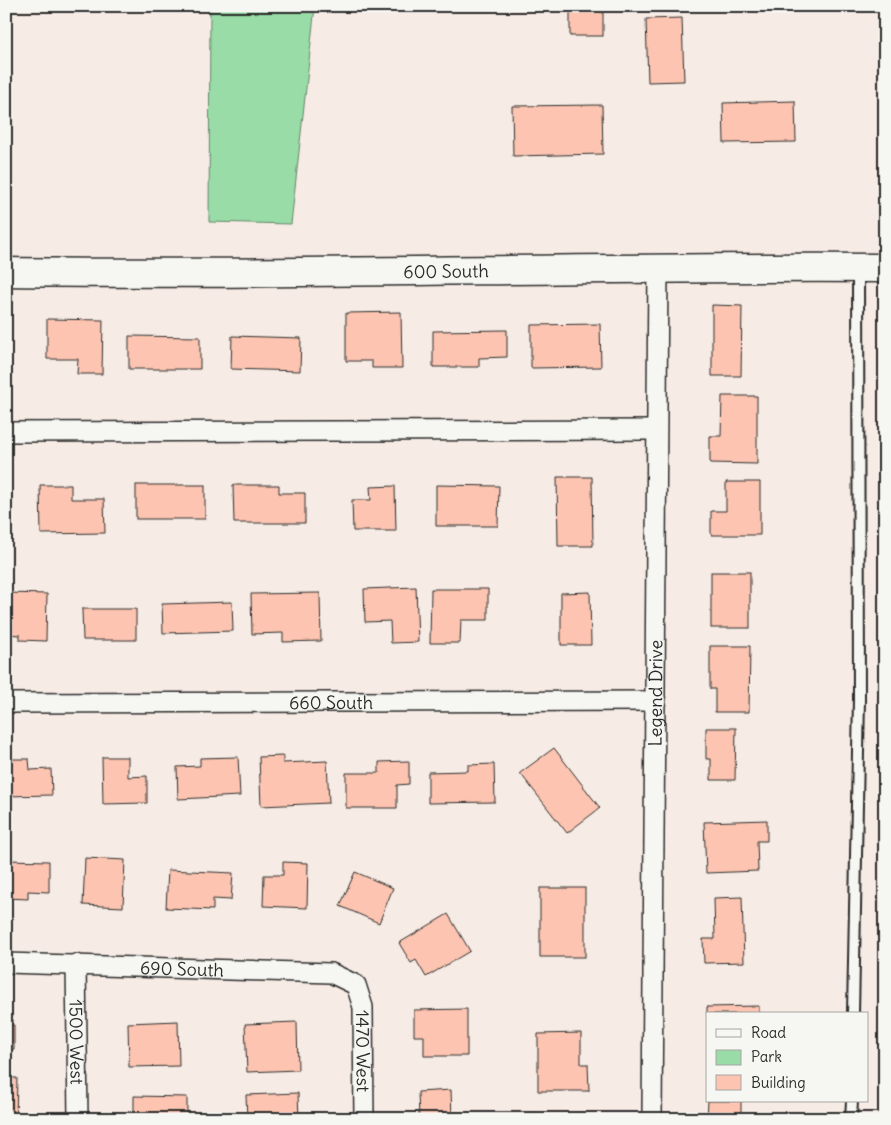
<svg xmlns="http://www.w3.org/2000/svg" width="891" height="1125" viewBox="0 0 891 1125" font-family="Delius,sans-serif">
  <rect width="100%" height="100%" fill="#f7ece5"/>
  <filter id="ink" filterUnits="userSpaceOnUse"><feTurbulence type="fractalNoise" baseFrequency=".02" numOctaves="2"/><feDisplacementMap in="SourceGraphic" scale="10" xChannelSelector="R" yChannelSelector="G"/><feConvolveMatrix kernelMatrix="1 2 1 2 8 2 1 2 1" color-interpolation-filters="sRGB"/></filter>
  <g filter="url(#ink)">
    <polygon fill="#99dca7" stroke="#628469" points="210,6 315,6 291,224 209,222"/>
    <g fill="#fdc5b1" stroke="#2b2b2b">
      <rect x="570" y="6" width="33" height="30"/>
      <polygon points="682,18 684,81 648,82 646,19"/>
      <polygon points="795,101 796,142 724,143 723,103"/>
      <polygon points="602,105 603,154 513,156 512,106"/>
      <polygon points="712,305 742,306 741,376 712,376"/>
      <polygon points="401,312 402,368 372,368 372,361 346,361 346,313"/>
      <polygon points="47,319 103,320 102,374 77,374 78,359 47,359"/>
      <polygon points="600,324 601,367 531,368 531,325"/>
      <polygon points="507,330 507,357 479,358 479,367 433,367 433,331"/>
      <polygon points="129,336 200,337 200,369 129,369"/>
      <polygon points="232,336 301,338 300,371 231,369"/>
      <polygon points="722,396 757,396 757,464 710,463 710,436 721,436"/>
      <polygon points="557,477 592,477 593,546 558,546"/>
      <polygon points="726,482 760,482 760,535 711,535 711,511 726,511"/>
      <polygon points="40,485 71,485 71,499 104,499 105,533 41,534"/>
      <rect x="136" y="485" width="69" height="34"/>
      <polygon points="233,485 279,485 279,493 305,493 305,523 234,523"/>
      <polygon points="436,485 499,486 498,526 436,526"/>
      <polygon points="395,486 396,531 353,531 352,500 371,500 370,487"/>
      <rect x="711" y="572" width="39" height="56"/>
      <polygon points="416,587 418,642 391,643 390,621 365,622 364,589"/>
      <polygon points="431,589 488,589 488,620 461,620 460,643 430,643"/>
      <polygon points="590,592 591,645 561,645 561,593"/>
      <polygon points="6,593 47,594 46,641 20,640 20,635 6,634"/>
      <polygon points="320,593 321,641 283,642 283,633 252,634 251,594"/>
      <polygon points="232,602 233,631 163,633 162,604"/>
      <polygon points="82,609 136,609 136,640 83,640"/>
      <polygon points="710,646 750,646 749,712 715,712 715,689 710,689"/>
      <polygon points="706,728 736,728 735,780 711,780 711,759 706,759"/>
      <polygon points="554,748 600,808 567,833 520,773"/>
      <polygon points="283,756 283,763 327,761 329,803 261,806 259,757"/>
      <polygon points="102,757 128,757 128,777 147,776 147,803 103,804"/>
      <polygon points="238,757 240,796 178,799 177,767 200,766 200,758"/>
      <polygon points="6,759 29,759 30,770 51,769 52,795 6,796"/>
      <polygon points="409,761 409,784 397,785 397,808 346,808 346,773 379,773 379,762"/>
      <polygon points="494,764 495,802 428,803 428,772 468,771 468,765"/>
      <polygon points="767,820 767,841 757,841 758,871 706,873 704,822"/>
      <polygon points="85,858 125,860 123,907 83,905"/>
      <polygon points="6,860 49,861 49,892 28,891 28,899 6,898"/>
      <polygon points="283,862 308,863 307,908 263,906 264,875 283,875"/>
      <polygon points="168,870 233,873 231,900 213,899 213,910 166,908"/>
      <polygon points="355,872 393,888 379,923 340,906"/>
      <rect x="540" y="888" width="45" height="69"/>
      <polygon points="742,897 744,962 704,963 703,939 715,939 714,898"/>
      <polygon points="448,914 470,951 426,977 416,960 411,963 399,943"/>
      <polygon points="759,1006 759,1014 707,1014 707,1007"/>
      <polygon points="467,1009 467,1056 424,1056 424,1036 414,1036 414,1010"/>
      <polygon points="178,1021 179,1066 129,1067 128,1023"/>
      <polygon points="297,1022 298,1070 247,1072 245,1024"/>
      <polygon points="6,1025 14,1025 14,1049 6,1050"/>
      <polygon points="581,1033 581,1064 588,1064 589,1091 538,1091 538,1034"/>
      <polygon points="6,1078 17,1078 16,1119 6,1119"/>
      <polygon points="451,1090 452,1119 419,1119 418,1092"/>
      <polygon points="298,1093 299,1119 247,1119 246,1095"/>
      <polygon points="134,1096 187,1097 187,1119 134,1119"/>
      <polygon points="708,1101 741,1101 741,1119 707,1119"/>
    </g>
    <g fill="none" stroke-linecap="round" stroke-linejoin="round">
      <defs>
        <g id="lane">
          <polyline points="853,1014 859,699 858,270"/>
          <polyline points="851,1119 852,1101"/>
        </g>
        <g id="street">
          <polyline points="6,432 655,430"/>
          <path id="s1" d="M6 703 656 701"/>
          <path id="s2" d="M6 963 331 973 356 985 363 1007 364 1119"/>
          <path id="s3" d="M76 964 78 1119"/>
          <path id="s4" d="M652 1119 658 266"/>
        </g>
        <g id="secondary">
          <path id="s5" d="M6 272C299 276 592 266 885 268"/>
        </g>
      </defs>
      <use href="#lane" stroke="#2b2b2b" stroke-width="14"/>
      <use href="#street" stroke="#2b2b2b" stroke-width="22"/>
      <use href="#secondary" stroke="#2b2b2b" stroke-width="31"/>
      <use href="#lane" stroke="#f6f6f2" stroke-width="10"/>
      <use href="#street" stroke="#f6f6f2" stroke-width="19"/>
      <use href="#secondary" stroke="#f6f6f2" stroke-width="28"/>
    </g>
  </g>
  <g text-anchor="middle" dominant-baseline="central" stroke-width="5" stroke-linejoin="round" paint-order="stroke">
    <g font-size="18" fill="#2b2b2b" stroke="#f6f6f2">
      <text stroke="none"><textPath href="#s5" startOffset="440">600 South</textPath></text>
      <text stroke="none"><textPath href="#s4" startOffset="426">Legend Drive</textPath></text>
      <text stroke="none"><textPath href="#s1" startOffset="325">660 South</textPath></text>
      <text stroke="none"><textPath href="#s2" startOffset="176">690 South</textPath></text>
      <text stroke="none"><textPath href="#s3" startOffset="78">1500 West</textPath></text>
      <text stroke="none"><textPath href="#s2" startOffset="420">1470 West</textPath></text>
    </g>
  </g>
  <rect width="891" height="1125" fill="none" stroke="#f6f6f2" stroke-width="25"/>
  <rect x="12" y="12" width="866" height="1100" fill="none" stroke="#2b2b2b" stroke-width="2" filter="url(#ink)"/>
  <rect x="706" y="1012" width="162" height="90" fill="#f6f6f2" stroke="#a5a5a2"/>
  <rect x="716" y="1029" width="25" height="8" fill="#f6f6f2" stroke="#a5a5a2"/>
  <text x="751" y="1038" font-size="15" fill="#2b2b2b">Road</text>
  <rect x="716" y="1050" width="25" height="15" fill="#99dca7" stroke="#a5a5a2"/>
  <text x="751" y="1062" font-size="15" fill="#2b2b2b">Park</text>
  <rect x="716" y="1075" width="25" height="15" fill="#fdc5b1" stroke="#a5a5a2"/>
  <text x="751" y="1088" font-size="15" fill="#2b2b2b">Building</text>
</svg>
